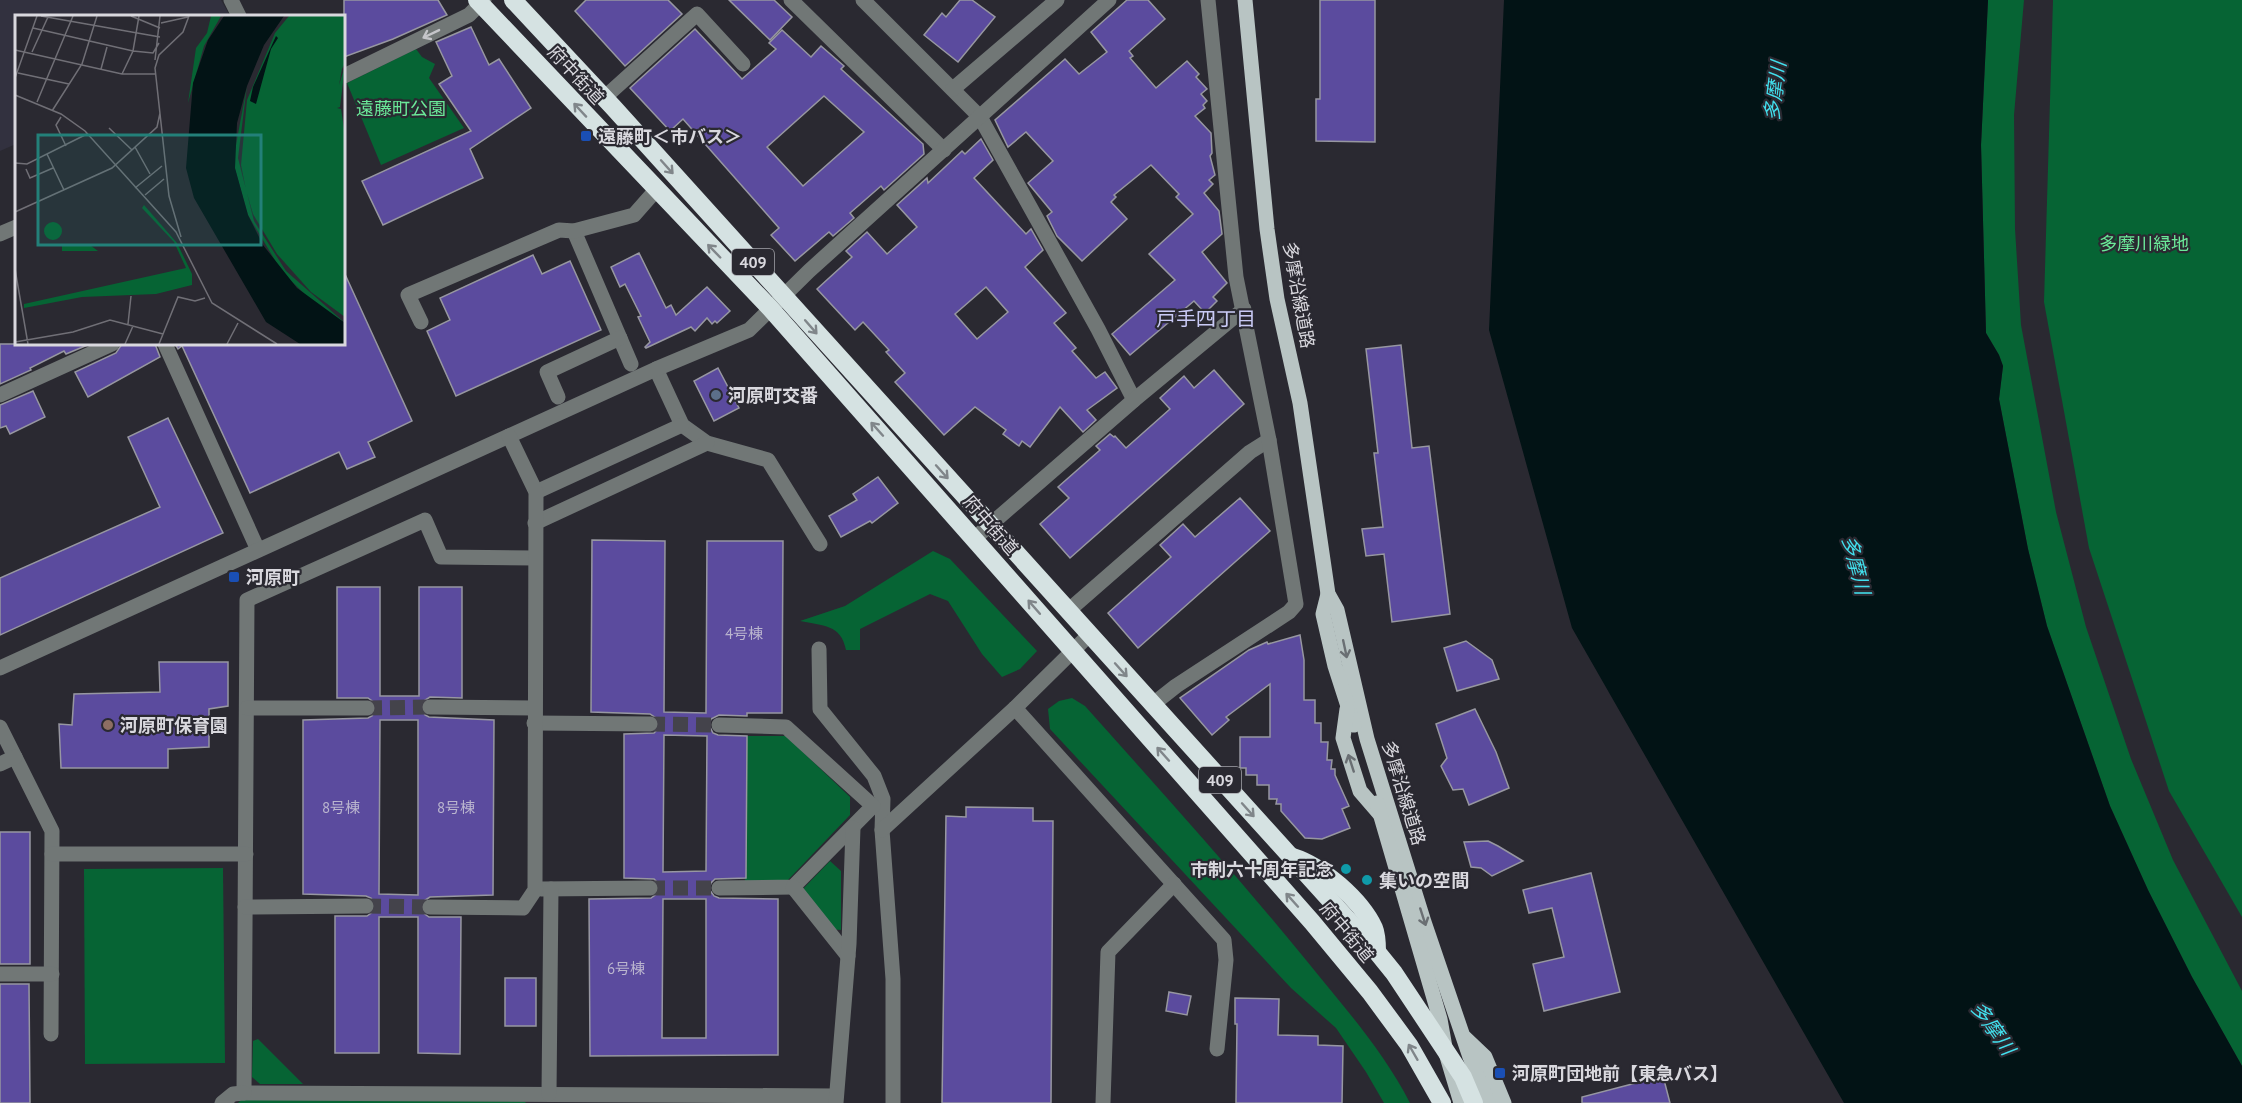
<svg xmlns="http://www.w3.org/2000/svg" width="2242" height="1103" viewBox="0 0 2242 1103" font-family="'PT Sans','Noto Sans JP',sans-serif">
  <rect width="100%" height="100%" fill="#2a2931"/>
  <polygon fill="#32313f" points="0,0 221,0 230,16 16,16 16,144 0,151"/>
  <g fill="#066434">
    <polygon points="1988,0 2024,0 2014,115 2015,229 2021,325 2056,512 2086,627 2131,759 2173,860 2242,991 2242,1066 2192,977 2148,890 2110,806 2047,626 2028,549 1999,399 2003,366 1999,355 1986,333 1981,145"/>
    <polygon points="2053,0 2242,0 2242,917 2169,791 2089,548 2044,302"/>
    <polygon points="416,49 422,57 435,64 429,78 464,128 381,165 347,83"/>
    <path d="M933 551 950 559 1037 651 1020 669 1002 677 982 654 948 601 930 594 860 629V650H846C841 624 823 626 800 621L845 606Z"/>
    <path d="M1072 698 1085 706C1160 790 1235 873 1306 960 1343 1006 1383 1050 1410 1103H1384L1366 1072 1336 1028 1291 988 1050 729 1048 709 1059 701Z"/>
    <polygon points="747,736 786,736 850,797 850,815 787,881 745,881"/>
    <polygon points="830,861 841,871 841,930 830,929 800,892"/>
    <polygon points="223,868 225,1063 85,1064 84,869"/>
    <polygon points="258,1039 303,1084 260,1084 252,1077 253,1041"/>
    <polygon points="243,1098 524,1101 526,1103 238,1103"/>
  </g>
  <polygon fill="#021315" points="1504,0 1988,0 1981,145 1986,333 1999,355 2003,366 1999,399 2028,549 2047,626 2110,806 2148,890 2192,977 2242,1066 2242,1103 1844,1103 1572,628 1489,330"/>
  <g fill="#5b4b9e" stroke="#9797a1" stroke-width="1.5" fill-rule="evenodd">
    <polygon points="344,0 438,0 447,15 393,39 344,57"/>
    <polygon points="586,0 668,0 682,14 625,66 575,11"/>
    <polygon points="729,0 774,0 792,17 770,40"/>
    <polygon points="960,0 972,0 995,17 958,62 924,35 942,13 946,17"/>
    <polygon points="1127,0 1148,0 1165,19 1129,51 1133,56 1130,58 1156,88 1187,61 1199,74 1196,77 1207,89 1201,94 1207,101 1203,105 1205,108 1195,116 1211,133 1212,153 1210,156 1215,175 1209,180 1213,184 1204,193 1219,211 1222,234 1202,252 1227,283 1213,297 1217,301 1205,313 1194,301 1130,355 1112,334 1175,280 1149,254 1193,214 1176,197 1179,194 1151,165 1114,195 1116,197 1111,202 1127,219 1082,261 1057,236 1047,216 1052,212 1028,183 1053,161 1026,132 1008,147 995,120 1065,59 1079,74 1107,52 1091,32"/>
    <polygon points="1320,0 1375,0 1375,142 1316,141 1316,99 1320,99"/>
    <polygon points="471,27 489,65 499,59 531,108 470,149 483,178 383,225 362,181 471,131 439,84 452,76 436,42"/>
    <path d="M695 29 742 79 776 49 769 43 782 30 811 57 821 46 844 66 841 69 923 144 924 154 884 190 881 186 850 213 854 218 833 236 829 232 795 261 771 235 779 228 683 119 670 131 630 88ZM824 96 864 132 803 186 767 147Z"/>
    <path d="M981 139 993 160 974 178 1026 234 1031 229 1043 250 1025 267 1066 313 1054 323 1076 348 1072 351 1096 378 1105 372 1117 388 1087 410 1096 420 1083 432 1060 407 1030 447 1022 441 1019 446 1003 434 1006 430 975 407 944 435 895 382 905 373 886 352 889 350 863 322 855 330 817 289 852 257 846 251 867 232 887 254 917 227 897 205 927 178 928 183 962 151 965 154ZM986 287 1008 312 977 339 955 314Z"/>
    <polygon points="639,253 666,308 671,305 676,315 707,287 730,311 717,323 715,321 712,324 707,318 695,331 691,327 646,348 645,347 650,342 638,317 641,316 625,284 620,287 611,267"/>
    <polygon points="533,255 542,274 570,261 601,330 456,396 427,331 450,320 440,298"/>
    <polygon points="344,272 412,421 368,442 375,457 347,469 339,452 250,493 182,346 178,349 175,344 344,344"/>
    <polygon points="0,344 90,344 66,354 64,351 30,368 31,370 0,384"/>
    <polygon points="122,344 155,344 160,357 88,397 75,372 116,353"/>
    <polygon points="1401,345 1412,448 1429,446 1450,614 1392,622 1384,554 1366,556 1362,529 1383,527 1374,453 1378,453 1366,349"/>
    <polygon points="718,368 739,408 714,421 694,381"/>
    <polygon points="1214,370 1244,404 1070,558 1040,524 1069,498 1058,487 1100,450 1096,446 1110,434 1114,437 1115,436 1126,448 1170,409 1160,398 1184,376 1194,388"/>
    <polygon points="33,391 45,417 10,434 6,426 0,428 0,405"/>
    <polygon points="168,418 223,533 0,635 0,578 160,507 128,437"/>
    <polygon points="878,477 898,503 872,523 870,521 841,537 829,516 857,500 853,494"/>
    <polygon points="1240,498 1270,531 1138,648 1108,613 1171,557 1160,545 1183,524 1195,537"/>
    <path d="M592 540 665 541 664 712 706 713 707 541H783L782 713H747V716L719 715 711 719 709 725 713 733 718 735 747 736 746 878 715 879 711 883 709 889 714 896 719 898 778 899V1055L590 1056 589 899 651 898 658 893 660 888 659 884 654 879 624 878V734L654 733 659 728V720L650 714 591 712ZM664 735 707 736 706 871 663 872ZM663 899H706V1038H662Z"/>
    <path d="M337 587H380V696H419V587H462V698L430 697 422 702 420 707 425 715 429 717 494 720 493 895 430 897 422 902 420 906 422 912 429 917H461L460 1054 418 1053V917H379V1053H335V916H367L374 911 376 905 371 898 366 896 303 894V720L368 718 372 716 377 709 375 703 368 698H337ZM380 720H418V895L379 894Z"/>
    <polygon points="1300,635 1304,660 1304,700 1315,700 1315,723 1321,723 1321,742 1328,742 1327,760 1332,760 1331,769 1335,769 1335,775 1349,806 1342,809 1350,828 1322,839 1305,838 1281,811 1281,804 1276,804 1277,799 1269,799 1269,785 1257,785 1257,775 1246,775 1246,768 1240,768 1240,737 1270,737 1270,684 1226,717 1229,720 1212,735 1180,698 1249,650 1267,642 1268,644"/>
    <polygon points="1466,641 1492,660 1499,679 1457,691 1444,648"/>
    <polygon points="159,662 228,662 228,706 209,709 209,747 168,749 168,768 61,768 59,724 72,725 74,694 160,692"/>
    <polygon points="1475,709 1496,752 1509,788 1469,805 1463,789 1453,790 1441,766 1447,758 1436,724"/>
    <polygon points="966,807 1033,808 1033,821 1053,821 1051,1103 942,1103 946,816 966,817"/>
    <rect x="0" y="832" width="30" height="132"/>
    <polygon points="1488,841 1498,846 1523,861 1492,876 1481,868 1471,867 1464,842"/>
    <polygon points="1591,873 1620,992 1544,1011 1533,964 1564,957 1552,908 1529,913 1523,890"/>
    <rect x="505" y="978" width="31" height="48"/>
    <polygon points="0,984 29,984 30,1103 0,1103"/>
    <polygon points="1169,992 1191,996 1187,1015 1166,1011"/>
    <polygon points="1235,998 1279,999 1278,1035 1318,1036 1318,1045 1343,1046 1342,1103 1236,1103 1237,1024 1235,1024"/>
    <polygon points="1663,1076 1670,1103 1582,1103 1582,1097"/>
  </g>
  <g fill="none" stroke-linecap="round" stroke-linejoin="round">
    <g stroke="#44434b" stroke-width="15" stroke-dasharray="15 8" stroke-linecap="butt">
      <polyline points="367,708 430,707"/>
      <polyline points="650,724 719,725"/>
      <polyline points="650,888 719,888"/>
      <polyline points="366,906 430,907"/>
    </g>
    <g stroke="#717776" stroke-width="15">
      <polyline points="231,0 239,16"/>
      <polyline points="791,0 944,150"/>
      <polyline points="863,0 980,117 1098,329 1134,400"/>
      <polyline points="344,76 469,15 484,0"/>
      <polyline points="953,89 1057,0"/>
      <polyline points="604,98 697,14 743,64"/>
      <polyline points="574,231 631,364"/>
      <polyline points="0,234 16,227"/>
      <polyline points="421,322 408,295 559,230 574,231 634,215 656,190"/>
      <polyline points="165,344 258,550"/>
      <polyline points="656,369 682,425 707,443 768,460 820,544"/>
      <polyline points="0,395 112,344"/>
      <polyline points="558,397 547,372 620,338"/>
      <polyline points="536,492 682,425"/>
      <polyline points="535,523 707,443"/>
      <polyline points="975,538 1134,400 1244,309"/>
      <polyline points="535,558 441,557 425,520 247,600 244,1093 836,1096"/>
      <polyline points="1068,611 1250,452 1269,440"/>
      <polyline points="819,649 820,709 874,776 883,799 882,830 893,979 893,1103"/>
      <polyline points="0,668 656,369 749,330 809,271 1109,0"/>
      <polyline points="1152,705 1176,686 1289,612 1296,604 1269,440 1236,277 1208,0"/>
      <polyline points="430,707 534,708"/>
      <polyline points="247,708 367,708"/>
      <polyline points="1015,708 1224,940 1226,960 1217,1049"/>
      <polyline points="534,723 650,724"/>
      <polyline points="719,725 786,727 873,806 793,887 719,888"/>
      <polyline points="0,727 52,831 51,1034"/>
      <polyline points="0,764 15,757"/>
      <polyline points="882,830 1015,708 1089,635"/>
      <polyline points="52,854 246,854"/>
      <polyline points="793,887 848,956"/>
      <polyline points="541,889 650,888"/>
      <polyline points="245,907 366,906"/>
      <polyline points="430,907 523,908 535,890 536,492 509,436"/>
      <polyline points="0,974 52,974"/>
      <polyline points="549,1094 551,889"/>
      <polyline points="222,1103 233,1094 244,1093"/>
      <polyline points="836,1103 849,944 853,828"/>
      <polyline points="1103,1103 1108,952 1174,884"/>
    </g>
    <g stroke="#b8c4c3" stroke-width="15">
      <polyline points="1245,0 1267,229 1277,299 1300,403 1328,594 1337,610 1367,739 1424,922 1470,1057 1489,1103"/>
      <polyline points="1328,594 1323,614 1335,666 1354,725"/>
      <polyline points="1347,709 1343,738 1360,791 1379,813"/>
      <polyline points="1377,803 1440,1019 1446,1053 1461,1103"/>
      <polyline points="1465,1038 1485,1057 1504,1103"/>
    </g>
    <g stroke="#d5e2e2" stroke-width="18">
      <polyline points="477,0 770,308 1312,922 1370,992 1409,1045 1442,1103"/>
      <polyline points="513,0 613,107 1377,952 1394,973 1463,1077 1474,1103"/>
      <path d="M1293 857C1322 866 1361 900 1374 928 1377 935 1377 945 1377 952"/>
    </g>
  </g>
  <defs><path id="oneway-shaft" d="M-6 0H5M1.5-3L5.5 0L1.5 3" fill="none" stroke-width="1.6" stroke-linecap="round" stroke-linejoin="round" transform="scale(1.5)"/></defs>
  <use stroke="#c4c5c9" href="#oneway-shaft" transform="translate(431 34) rotate(154)"/>
  <g stroke="#80868a">
    <use href="#oneway-shaft" transform="translate(580 110) rotate(-133)"/>
    <use href="#oneway-shaft" transform="translate(667 167) rotate(48)"/>
    <use href="#oneway-shaft" transform="translate(714 251) rotate(-134)"/>
    <use href="#oneway-shaft" transform="translate(811 327) rotate(49)"/>
    <use href="#oneway-shaft" transform="translate(877 429) rotate(-132)"/>
    <use href="#oneway-shaft" transform="translate(942 472) rotate(48)"/>
    <use href="#oneway-shaft" transform="translate(1034 607) rotate(-131)"/>
    <use href="#oneway-shaft" transform="translate(1121 670) rotate(48)"/>
    <use href="#oneway-shaft" transform="translate(1163 754) rotate(-132)"/>
    <use href="#oneway-shaft" transform="translate(1248 810) rotate(48)"/>
    <use href="#oneway-shaft" transform="translate(1292 900) rotate(-132)"/>
    <use href="#oneway-shaft" transform="translate(1413 1052) rotate(-120)"/>
  </g>
  <g stroke="#6a6f73">
    <use href="#oneway-shaft" transform="translate(1345 649) rotate(78)"/>
    <use href="#oneway-shaft" transform="translate(1351 763) rotate(-108)"/>
    <use href="#oneway-shaft" transform="translate(1423 917) rotate(72)"/>
  </g>
  <g fill="#1a4fb4" stroke="#2a2931" stroke-width="2">
    <rect x="580" y="130" width="12" height="12" rx="3"/>
    <rect x="228" y="571" width="12" height="12" rx="3"/>
    <rect x="1494" y="1067" width="12" height="12" rx="3"/>
  </g>
  <circle fill="#5c6f8a" stroke="#2a2931" stroke-width="2" cx="716" cy="395" r="6"/>
  <circle fill="#8d6e63" stroke="#2a2931" stroke-width="2" cx="108" cy="725" r="6"/>
  <g fill="#0f9aa8" stroke="#2a2931" stroke-width="2">
    <circle cx="1346" cy="869" r="6"/>
    <circle cx="1367" cy="880" r="6"/>
  </g>
  <g text-anchor="middle" dominant-baseline="central" stroke-width="4.5" stroke-linejoin="round" paint-order="stroke">
    <g font-size="15" fill="#bab5ce">
      <text x="744" y="633">4号棟</text>
      <text x="341" y="807">8号棟</text>
      <text x="456" y="807">8号棟</text>
      <text x="626" y="968">6号棟</text>
    </g>
    <g fill="#2a2931" stroke="#a4a4aa" stroke-width="1.5">
      <rect x="732" y="249" width="42" height="26" rx="4.5"/>
      <rect x="1199" y="767" width="42" height="26" rx="4.5"/>
    </g>
    <g font-size="16" font-weight="bold" fill="#d9d8de">
      <text x="753" y="262">409</text>
      <text x="1220" y="780">409</text>
    </g>
    <g font-size="18" fill="#d9d8de" stroke="#2a2931">
      <text transform="translate(576 75) rotate(47)">府中街道</text>
      <text transform="translate(1299 295) rotate(80)">多摩沿線道路</text>
      <text transform="translate(991 525) rotate(49)">府中街道</text>
      <text transform="translate(1404 793) rotate(73)">多摩沿線道路</text>
      <text transform="translate(1347 932) rotate(50)">府中街道</text>
    </g>
    <g font-size="18" fill="#6be999" stroke="#2a2931">
      <text x="401" y="108">遠藤町公園</text>
      <text x="2144" y="243">多摩川緑地</text>
    </g>
    <g font-size="18" font-weight="bold" fill="#d9d8de" stroke="#2a2931" text-anchor="start">
      <text x="598" y="136">遠藤町＜市バス＞</text>
      <text x="728" y="395">河原町交番</text>
      <text x="246" y="577">河原町</text>
      <text x="120" y="725">河原町保育園</text>
      <text x="1334" y="869" text-anchor="end">市制六十周年記念</text>
      <text x="1379" y="880">集いの空間</text>
      <text x="1512" y="1073">河原町団地前【東急バス】</text>
    </g>
    <g font-size="20" font-style="italic" fill="#42e0ee" stroke="#2a2931">
      <text transform="translate(1775 91) rotate(-83)">多摩川</text>
      <text transform="translate(1856 565) rotate(76)">多摩川</text>
      <text transform="translate(1993 1028) rotate(55)">多摩川</text>
    </g>
    <g font-size="20" fill="#c9caf5" stroke="#2a2931">
      <text x="1206" y="319">戸手四丁目</text>
    </g>
  </g>
  <g transform="translate(15 15)">
    <rect width="330" height="330" fill="#2a2931"/>
    <path d="M196 1H206L189 31 173 88 181 33 192 18ZM274 1H330V48L327 54 324 70 330 51 325 92 322 93 326 94 330 120V302L296 277 262 239 238 199 231 175 226 150 232 85 260 18ZM232 71 223 143 239 206 271 256 330 308 299 288 267 257 233 200 220 154V135ZM129 190 162 228 177 259V270L141 279 67 282 9 293V289L171 253 159 227 127 193ZM29 216a9 9 0 1 1 18 0a9 9 0 1 1-18 0ZM47 230H75L83 236H47Z" fill="#066434"/>
    <path d="M209 1H269L249 30 232 71 222 108 220 153 233 200 248 230 282 273 330 308V329H285L251 307 179 183 171 153 178 68 193 25ZM261 21 263 23 256 34 241 89 235 86 238 72Z" fill="#021315"/>
    <path fill="none" stroke="#706f76" stroke-width="1.5" d="M26 1 145 22M116 1 145 13M146 8 173 2M18 13 118 36 138 38 144 28M0 35 107 59H140M17 37 33 2M140 45 145 1M86 54 92 32M3 58 54 69M107 59 118 36 124 1M0 63 22 1M0 80 46 99 70 116 161 217 197 288 262 329M22 87 58 1M37 96 67 49 82 1M46 102 41 110 51 131M94 113 117 135M120 132 135 159M32 139 49 175M0 148 12 149 72 119M11 154 15 163 38 153M120 173 147 151M130 180 149 164M0 197 97 153 142 112 145 98M166 222 154 181 140 53 144 40 168 17 174 1M0 254 13 329M113 309 116 281M0 327 58 317 95 305 148 319M110 329 118 311M144 329 163 282 180 286 190 283M212 329 223 308"/>
    <path fill="#238079" fill-opacity="0.15" stroke="#238079" stroke-width="3" d="M23 120H246V230H23Z"/>
    <rect width="330" height="330" fill="none" stroke="#d9d8de" stroke-width="3"/>
  </g>
</svg>
